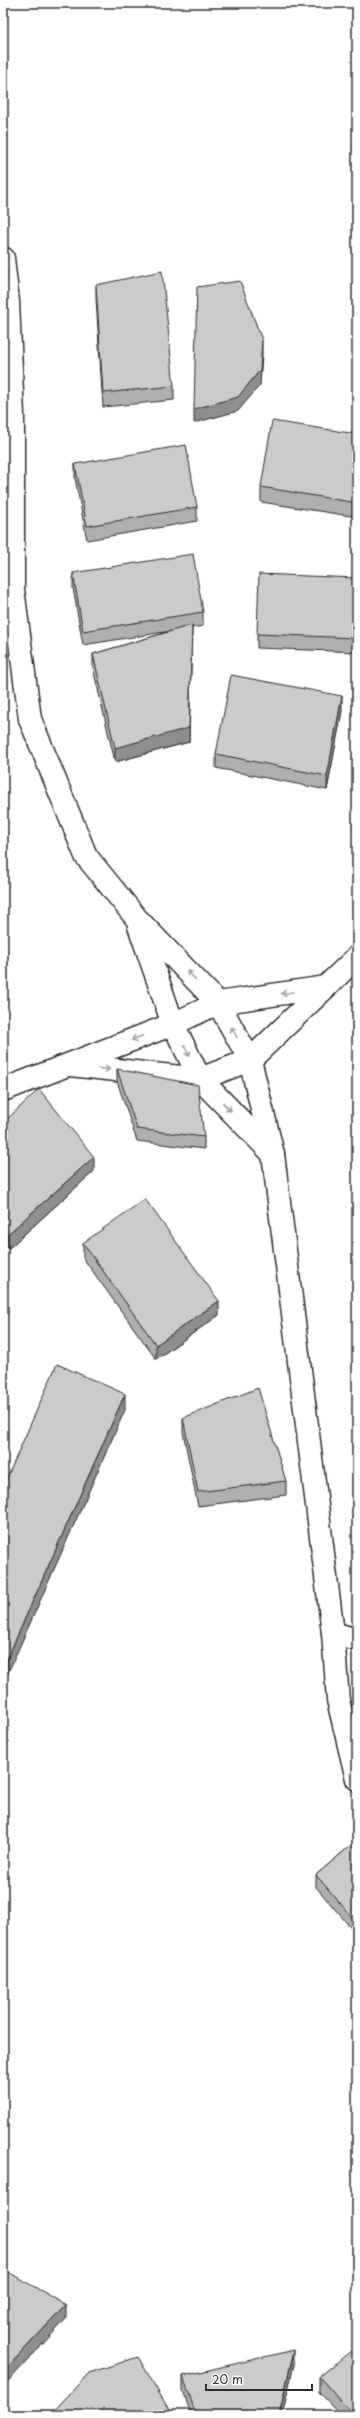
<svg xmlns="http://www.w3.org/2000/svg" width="360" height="2418" viewBox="0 0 360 2418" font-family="'Playpen Sans',sans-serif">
  <rect width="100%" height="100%" fill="#fff"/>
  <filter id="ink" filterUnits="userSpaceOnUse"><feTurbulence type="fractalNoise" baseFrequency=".025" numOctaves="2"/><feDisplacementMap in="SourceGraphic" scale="8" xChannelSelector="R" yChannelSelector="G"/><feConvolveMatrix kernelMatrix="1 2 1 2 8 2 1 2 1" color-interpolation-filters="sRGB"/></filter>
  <g filter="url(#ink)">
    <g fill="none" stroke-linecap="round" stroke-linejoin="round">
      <defs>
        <g id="minor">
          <polyline points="70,1065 200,1079"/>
          <polyline points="3,1090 173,1024"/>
          <polyline points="333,1633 357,1640"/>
        </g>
        <g id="major">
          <polyline points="3,258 8,302 13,415 13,589 30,719 86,856 137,919 218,1003 250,1060 273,1154 333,1633 338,1700 357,1779"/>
          <polyline points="139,926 173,1024 200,1079 273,1154"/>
          <polyline points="173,1024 218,1003 326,987"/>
          <polyline points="200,1079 250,1060 357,957"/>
        </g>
      </defs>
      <use href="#minor" stroke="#2b2b2b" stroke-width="25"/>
      <use href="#major" stroke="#2b2b2b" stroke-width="25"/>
      <use href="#minor" stroke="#fff" stroke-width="22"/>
      <use href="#major" stroke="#fff" stroke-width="22"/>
    </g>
    <g fill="#afafaf" stroke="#2b2b2b">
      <polygon points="96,285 174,386 174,400 103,407 96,299"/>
      <polygon points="357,434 357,517 261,502 261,487"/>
      <polygon points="75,464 197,507 197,521 87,540 75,478"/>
      <polygon points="73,573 203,612 203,626 192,628 189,742 115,762 93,668 93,654 171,631 83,645 73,588"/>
      <polygon points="357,578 357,652 257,648 257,634"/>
      <polygon points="342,711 327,790 216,768 216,754"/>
      <polygon points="117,1069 204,1137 204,1149 137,1141 117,1081"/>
      <polygon points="3,1123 94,1171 8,1249 3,1244"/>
      <polygon points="83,1243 219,1315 156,1359 83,1258"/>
      <polygon points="183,1418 286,1481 286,1495 198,1506 183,1432"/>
      <polygon points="357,1840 357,1935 316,1887 316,1875"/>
      <polygon points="294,2364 282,2415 191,2415 183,2390 183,2376"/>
      <polygon points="319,2377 357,2415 341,2415 319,2392"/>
    </g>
    <g fill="#8e8e8e" stroke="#2b2b2b">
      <polygon points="262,340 262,355 260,385 238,411 194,423 194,409"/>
      <polygon points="192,625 189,742 115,762 115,748"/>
      <polygon points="342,696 342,711 327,790 327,776"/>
      <polygon points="94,1157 94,1171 8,1249 8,1234"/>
      <polygon points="219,1301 219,1315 156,1359 156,1345"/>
      <polygon points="125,1394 125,1410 3,1684 3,1668"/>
      <polygon points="66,2305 66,2319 3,2387 3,2372"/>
      <polygon points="294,2350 294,2364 282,2415 279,2415"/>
    </g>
    <g fill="#cbcbcb" stroke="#2b2b2b">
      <polygon points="162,271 174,386 103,393 96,285"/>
      <polygon points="240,281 262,340 260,370 238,397 194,409 197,287"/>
      <polygon points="272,421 357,434 357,503 261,487"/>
      <polygon points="186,445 197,507 87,526 75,464"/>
      <polygon points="193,554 203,612 83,631 73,573"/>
      <polygon points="259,574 357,578 357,638 257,634"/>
      <polygon points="192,625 189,728 115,748 93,654"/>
      <polygon points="231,675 342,696 327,776 216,754"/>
      <polygon points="117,1069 198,1085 204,1137 137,1129"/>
      <polygon points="39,1089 94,1157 8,1234 3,1229 3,1123"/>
      <polygon points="145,1199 219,1301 156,1345 83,1243"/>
      <polygon points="57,1364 125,1394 3,1668 3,1487"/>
      <polygon points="258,1388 286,1481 198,1492 183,1418"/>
      <polygon points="357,1840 357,1923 316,1875"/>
      <polygon points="3,2269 66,2305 3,2372"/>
      <polygon points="357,2346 357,2415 354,2415 319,2377"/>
      <polygon points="294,2350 279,2415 196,2415 183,2376"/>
      <polygon points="138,2357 172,2415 50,2415 89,2373"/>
    </g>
    <defs><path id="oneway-shaft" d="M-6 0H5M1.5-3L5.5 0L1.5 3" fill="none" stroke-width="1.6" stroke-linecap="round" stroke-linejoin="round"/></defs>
    <g stroke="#a0a0a0">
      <use href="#oneway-shaft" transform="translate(191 975) rotate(-134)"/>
      <use href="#oneway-shaft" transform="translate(287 993) rotate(171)"/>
      <use href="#oneway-shaft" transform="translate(234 1032) rotate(-119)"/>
      <use href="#oneway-shaft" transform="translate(137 1038) rotate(159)"/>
      <use href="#oneway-shaft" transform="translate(187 1051) rotate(64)"/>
      <use href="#oneway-shaft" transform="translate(104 1069) rotate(6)"/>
      <use href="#oneway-shaft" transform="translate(227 1107) rotate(46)"/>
    </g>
  </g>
  <rect width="360" height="2418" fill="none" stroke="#fff" stroke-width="16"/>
  <rect x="8" y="8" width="344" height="2402" fill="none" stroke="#2b2b2b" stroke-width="1.5" filter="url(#ink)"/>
  <path d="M206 2384v6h106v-6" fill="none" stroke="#2b2b2b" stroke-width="2"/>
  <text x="212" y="2384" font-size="12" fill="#2b2b2b" stroke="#ffffff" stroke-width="3" paint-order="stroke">20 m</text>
</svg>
